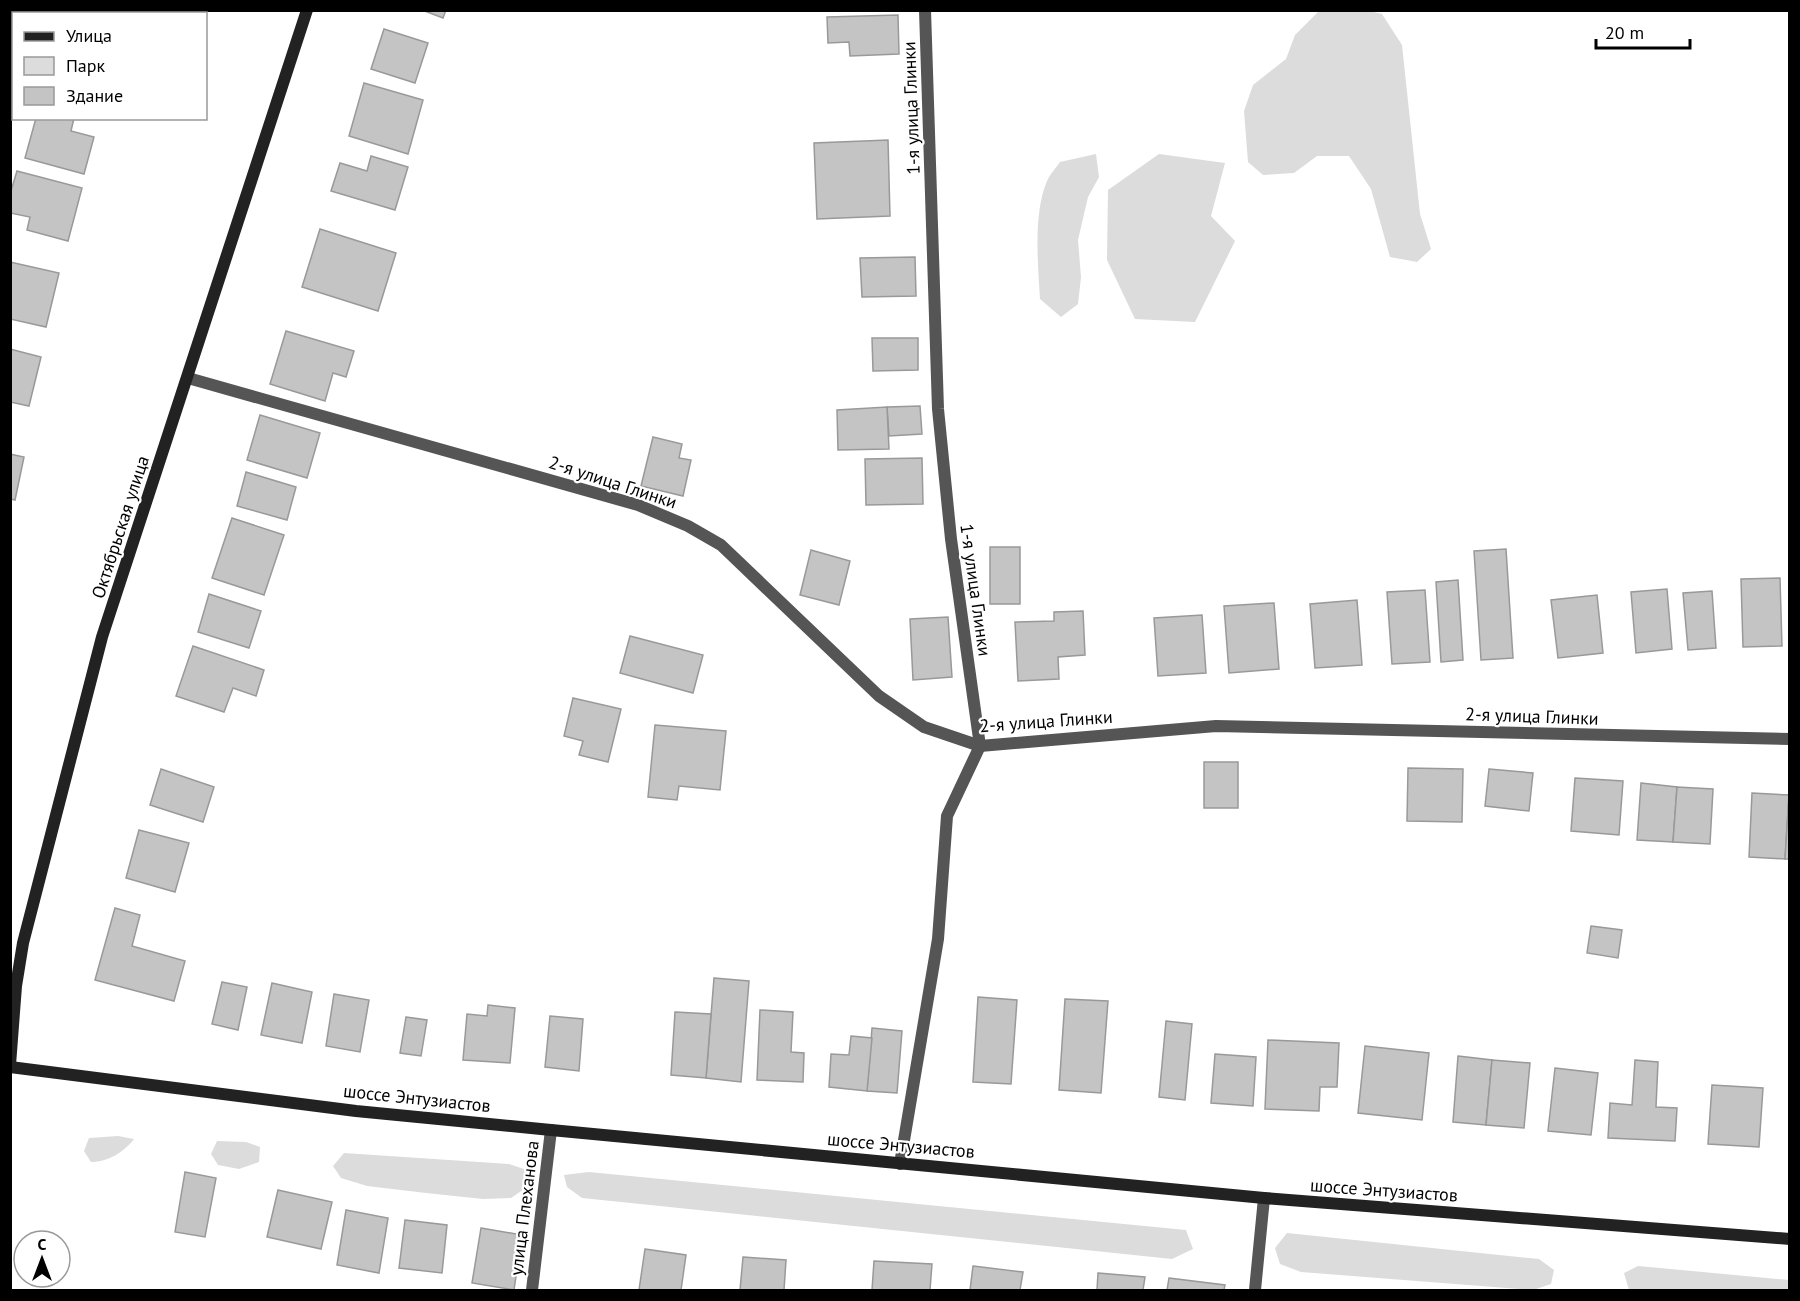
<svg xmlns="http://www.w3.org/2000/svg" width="1800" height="1301" viewBox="0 0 1800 1301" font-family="'PT Sans',sans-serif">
  <rect width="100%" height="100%" fill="#fff"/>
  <g fill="#dcdcdc">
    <polygon points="1369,11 1382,14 1402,45 1420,214 1431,249 1417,262 1390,257 1371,189 1349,156 1317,156 1294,173 1263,175 1248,162 1244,111 1253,85 1286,59 1295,35 1319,11"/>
    <path d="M1096 154 1099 177 1088 197 1078 240 1081 277 1078 304 1061 317 1040 299C1038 264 1033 214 1047 181 1050 174 1056 168 1060 162Z"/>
    <polygon points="1159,154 1225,163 1211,216 1235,241 1195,322 1135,319 1107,260 1108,190"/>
    <path d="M118 1136 134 1139C124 1152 108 1162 91 1162L84 1151 89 1138Z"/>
    <polygon points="217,1141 246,1142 260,1147 259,1162 239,1169 218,1165 211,1154"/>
    <polygon points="344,1153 509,1164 530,1171 530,1185 511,1198 483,1199 426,1193 367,1186 341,1178 333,1166"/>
    <polygon points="589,1172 1186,1230 1193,1249 1172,1259 582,1198 567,1187 564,1175"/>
    <polygon points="1287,1233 1539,1259 1554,1270 1551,1284 1533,1290 1301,1272 1280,1264 1275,1248"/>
    <polygon points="1638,1266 1789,1280 1789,1290 1629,1290 1624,1273"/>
  </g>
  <g fill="#c4c4c4" stroke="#999" stroke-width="1.5">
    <polygon points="10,10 34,10 44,14 14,14 14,43 10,42"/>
    <polygon points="422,10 446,10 443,18"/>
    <polygon points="898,15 899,54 850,56 849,42 828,43 827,17"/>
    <polygon points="384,29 428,43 415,83 371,69"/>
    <polygon points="364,83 423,100 408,154 349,136"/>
    <polygon points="36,118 74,118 71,131 94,137 84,174 25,158"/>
    <polygon points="888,140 890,216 817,219 814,143"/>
    <polygon points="371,156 408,167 395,210 331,191 340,163 367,171"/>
    <polygon points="17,171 82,188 68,241 27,230 30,217 10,213 10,194"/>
    <polygon points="320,229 396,253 378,311 302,287"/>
    <polygon points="915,257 916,296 862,297 860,258"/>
    <polygon points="10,262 59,273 46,327 10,319"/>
    <polygon points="286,331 354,351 346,377 333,373 325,401 270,384"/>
    <polygon points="872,338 918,338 918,370 873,371"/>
    <polygon points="10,349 41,357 29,406 10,402"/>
    <polygon points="920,406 922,434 889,436 887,407"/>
    <polygon points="887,407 889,449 838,450 837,410"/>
    <polygon points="260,415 320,433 307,478 247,460"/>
    <polygon points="653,437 682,444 679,458 691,460 683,496 641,486"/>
    <polygon points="10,454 24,457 15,500 10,499"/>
    <polygon points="922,458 923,504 866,505 865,459"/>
    <polygon points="246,472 296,487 287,520 237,506"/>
    <polygon points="232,518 284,535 264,595 212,578"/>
    <rect x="990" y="547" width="30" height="57"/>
    <polygon points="1506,549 1513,658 1481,660 1474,551"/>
    <polygon points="811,550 850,561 839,605 800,595"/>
    <polygon points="1780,578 1782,646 1743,647 1741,579"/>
    <polygon points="1458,580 1463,660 1441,662 1436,582"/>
    <polygon points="1667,589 1672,649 1636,653 1631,592"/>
    <polygon points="1425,590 1430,662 1392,664 1387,592"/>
    <polygon points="1712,591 1716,648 1688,650 1683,593"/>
    <polygon points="209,594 261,611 249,648 198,632"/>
    <polygon points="1597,595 1603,653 1558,658 1551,600"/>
    <polygon points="1357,600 1362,665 1315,668 1310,604"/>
    <polygon points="1274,603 1279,669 1229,673 1224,606"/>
    <polygon points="1083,611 1085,655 1058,657 1059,679 1018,681 1015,622 1054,621 1054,612"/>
    <polygon points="1202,615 1206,673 1158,676 1154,618"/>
    <polygon points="948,617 952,677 913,680 910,619"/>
    <polygon points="630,636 703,655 693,693 620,673"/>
    <polygon points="193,646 264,670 256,696 233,688 224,712 176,696"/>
    <polygon points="573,698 621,709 608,762 579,755 583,741 564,736"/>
    <polygon points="655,725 726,731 720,790 679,786 677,800 648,797"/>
    <rect x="1204" y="762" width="34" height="46"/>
    <polygon points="1408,768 1463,769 1462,822 1407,821"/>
    <polygon points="161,769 214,787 203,822 150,805"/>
    <polygon points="1489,769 1533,773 1529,811 1485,806"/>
    <polygon points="1575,778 1623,781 1619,835 1571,831"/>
    <polygon points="1641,783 1677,787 1673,842 1637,840"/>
    <polygon points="1677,787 1713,789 1710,844 1673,842"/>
    <polygon points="1752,793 1789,795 1785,859 1749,857"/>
    <polygon points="1789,795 1790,795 1790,859 1785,859"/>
    <polygon points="139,830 189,843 175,892 126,878"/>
    <polygon points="115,908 140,915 132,946 185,961 174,1001 95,980"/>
    <polygon points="1591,926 1622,930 1618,958 1587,953"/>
    <polygon points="714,978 749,981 741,1082 706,1078"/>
    <polygon points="222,982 247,987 238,1030 212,1024"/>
    <polygon points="272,983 312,992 302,1043 261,1035"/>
    <polygon points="334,994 369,1000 360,1052 326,1046"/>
    <polygon points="978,997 1017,1000 1011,1084 973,1082"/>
    <polygon points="1065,999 1108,1001 1101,1093 1059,1090"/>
    <polygon points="488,1005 515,1008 510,1063 463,1060 467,1014 487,1016"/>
    <polygon points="760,1010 793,1012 791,1052 804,1053 803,1082 757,1080"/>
    <polygon points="675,1012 711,1014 706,1078 671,1075"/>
    <polygon points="550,1016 583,1019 579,1071 545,1067"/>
    <polygon points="406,1017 427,1020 421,1056 400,1053"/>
    <polygon points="1166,1021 1192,1024 1185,1100 1159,1097"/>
    <polygon points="872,1028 902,1031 897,1093 867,1091"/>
    <polygon points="851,1036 872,1038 867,1091 829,1087 831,1054 849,1055"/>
    <polygon points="1268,1040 1339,1043 1337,1087 1320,1087 1319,1111 1265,1109"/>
    <polygon points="1365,1046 1429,1053 1422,1120 1358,1113"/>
    <polygon points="1215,1054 1256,1057 1253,1106 1211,1103"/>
    <polygon points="1458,1056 1492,1060 1486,1125 1453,1122"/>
    <polygon points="1492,1060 1530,1063 1524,1128 1486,1125"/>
    <polygon points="1635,1060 1658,1062 1656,1107 1677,1108 1675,1141 1608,1138 1610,1103 1632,1105"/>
    <polygon points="1555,1068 1598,1073 1591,1135 1548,1131"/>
    <polygon points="1712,1085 1763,1088 1759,1147 1708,1144"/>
    <polygon points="185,1172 216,1178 205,1237 175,1232"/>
    <polygon points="278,1190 332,1202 321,1249 267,1237"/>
    <polygon points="346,1210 388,1218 379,1273 337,1265"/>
    <polygon points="405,1220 447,1225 442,1273 399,1268"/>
    <polygon points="481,1228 522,1235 514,1290 472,1283"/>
    <polygon points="645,1249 686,1255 681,1290 639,1290"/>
    <polygon points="743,1257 786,1260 784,1290 740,1290"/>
    <polygon points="874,1261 932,1264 930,1290 872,1290"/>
    <polygon points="973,1266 1023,1272 1020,1290 970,1290"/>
    <polygon points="1098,1273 1145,1277 1143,1290 1097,1290"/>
    <polygon points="1169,1278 1225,1285 1224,1290 1167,1290"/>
  </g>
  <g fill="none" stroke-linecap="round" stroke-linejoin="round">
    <polyline stroke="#555" stroke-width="12" points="532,1290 551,1130"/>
    <g stroke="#555" stroke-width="12">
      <polyline points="188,378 638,505 688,526 721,545 879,696 924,727 980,746 1216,726 1790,739"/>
      <polyline points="900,1164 938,939 947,816 980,746 951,539 938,409 925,10"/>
      <polyline points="1255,1290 1264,1198"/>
    </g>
    <g stroke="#222" stroke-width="12">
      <polyline points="10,1065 16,986 23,943 102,637 307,10"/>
      <polyline points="10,1067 356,1111 551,1130 1264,1198 1790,1239"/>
    </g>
  </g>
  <g text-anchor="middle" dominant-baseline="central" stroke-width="4.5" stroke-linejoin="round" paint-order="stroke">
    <g font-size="18" fill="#000" stroke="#fff">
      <text transform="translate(911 108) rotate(-92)">1-я улица Глинки</text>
      <text transform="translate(613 482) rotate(18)">2-я улица Глинки</text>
      <text transform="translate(120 527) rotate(-72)">Октябрьская улица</text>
      <text transform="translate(976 590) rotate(82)">1-я улица Глинки</text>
      <text transform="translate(1532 716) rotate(2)">2-я улица Глинки</text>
      <text transform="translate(1046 721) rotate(-4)">2-я улица Глинки</text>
      <text transform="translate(417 1098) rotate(6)">шоссе Энтузиастов</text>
      <text transform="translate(901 1145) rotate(5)">шоссе Энтузиастов</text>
      <text transform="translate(1384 1190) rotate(4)">шоссе Энтузиастов</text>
      <text transform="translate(524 1208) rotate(-83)">улица Плеханова</text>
    </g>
  </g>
  <rect width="1800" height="1301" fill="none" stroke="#000000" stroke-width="24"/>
  <rect x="12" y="12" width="195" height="108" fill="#ffffff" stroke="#999999" stroke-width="1.5"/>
  <rect x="24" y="32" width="30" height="9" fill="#222222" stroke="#999999" stroke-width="1.5"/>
  <text x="66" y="42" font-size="18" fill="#000000">Улица</text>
  <rect x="24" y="57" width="30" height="18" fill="#dcdcdc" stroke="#999999" stroke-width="1.5"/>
  <text x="66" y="72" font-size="18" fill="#000000">Парк</text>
  <rect x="24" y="87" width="30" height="18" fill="#c4c4c4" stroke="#999999" stroke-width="1.5"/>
  <text x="66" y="102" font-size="18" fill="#000000">Здание</text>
  <g transform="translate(42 1259)"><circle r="28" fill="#ffffff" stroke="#999999" stroke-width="1.5"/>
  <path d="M0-4.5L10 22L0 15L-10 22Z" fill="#000000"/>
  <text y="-9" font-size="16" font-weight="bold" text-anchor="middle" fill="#000000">С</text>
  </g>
  <path d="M1596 39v9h94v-9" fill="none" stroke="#000000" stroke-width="3"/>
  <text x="1605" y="39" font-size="18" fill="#000000" stroke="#ffffff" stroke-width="4.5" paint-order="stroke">20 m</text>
</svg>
